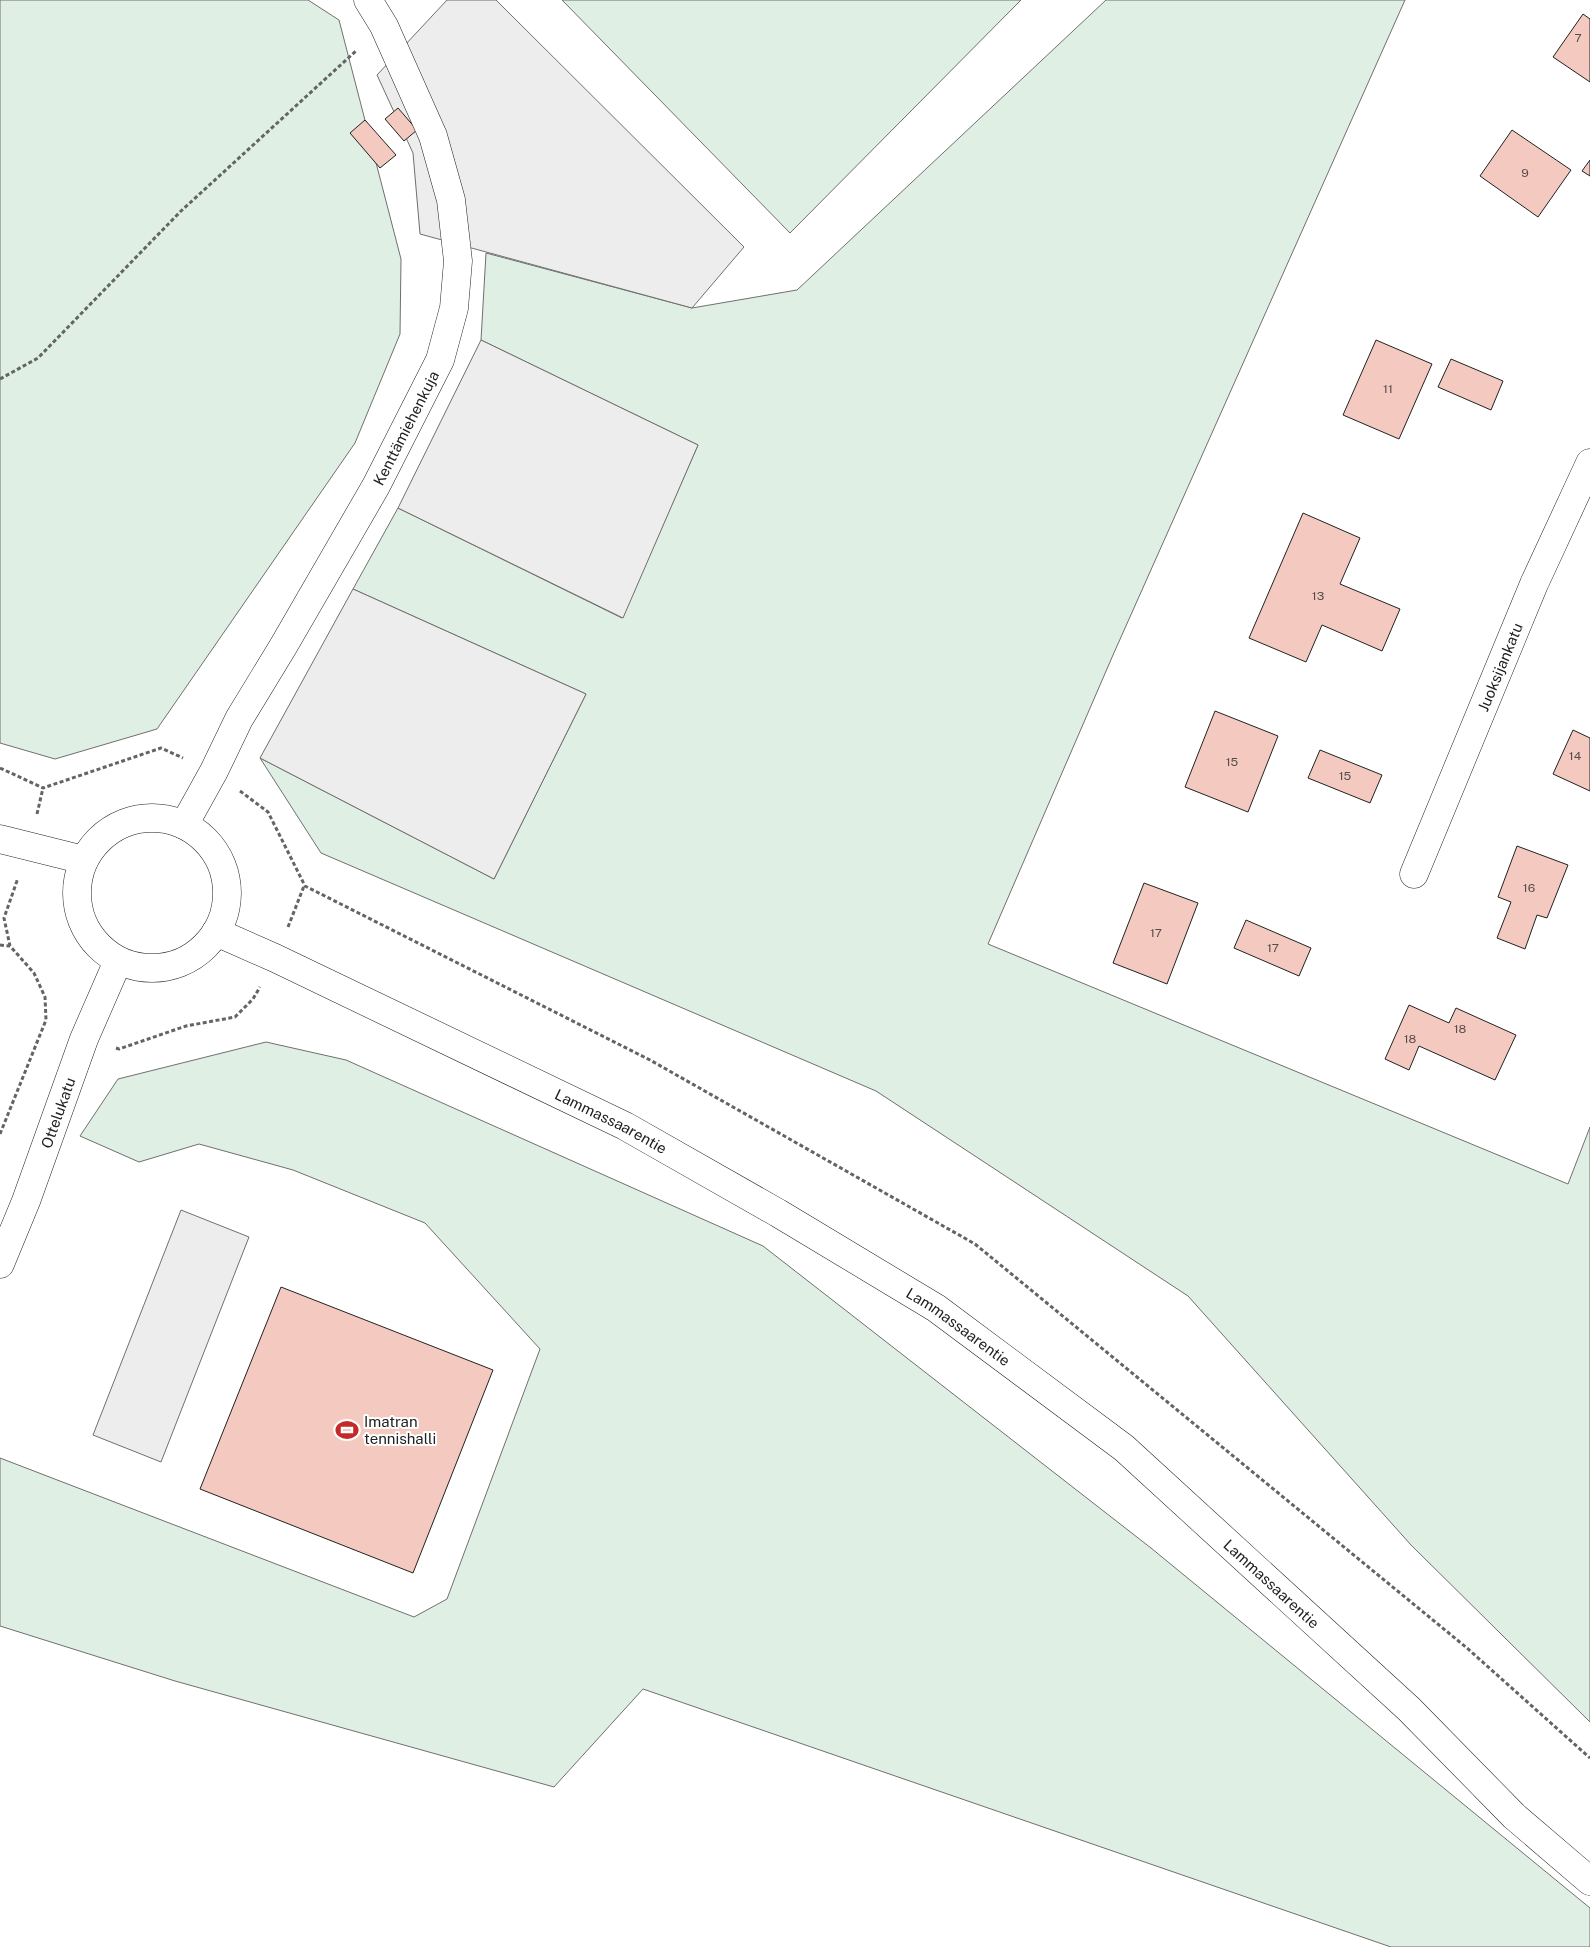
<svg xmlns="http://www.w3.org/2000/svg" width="1590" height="1947" viewBox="0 0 1590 1947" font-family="'Public Sans',sans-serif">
  <rect width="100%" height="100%" fill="#fff"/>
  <g fill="#e0efe3" stroke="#6f6f6f">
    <polygon points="0,0 308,0 339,20 401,259 400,334 355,443 157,729 55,759 0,743"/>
    <polygon points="562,0 1021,0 790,233"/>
    <polygon points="1106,0 1405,0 1113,655 988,944 1568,1184 1590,1127 1590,1722 1411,1545 1188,1296 876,1091 321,853 260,758 494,879 586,694 353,589 398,508 622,618 698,445 481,340 486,253 692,308 797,290"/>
    <polygon points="266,1042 346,1060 763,1246 1151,1548 1590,1908 1590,1947 1391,1947 643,1689 554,1787 175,1681 0,1626 0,1458 414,1617 447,1599 540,1349 425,1223 293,1170 199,1144 139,1162 80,1136 118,1079"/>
  </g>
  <g fill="#ededed" stroke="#6f6f6f">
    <polygon points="447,0 496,0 744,247 692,308 420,234 413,153 377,75"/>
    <polygon points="481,340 698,445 623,618 398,508"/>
    <polygon points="353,589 586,694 494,879 260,758"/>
    <polygon points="181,1210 249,1237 161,1462 93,1435"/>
  </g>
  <g fill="#f3c9c0" stroke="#222">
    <polygon points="1583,14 1590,19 1590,82 1553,57"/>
    <polygon points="398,108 417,130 404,141 385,119"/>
    <polygon points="365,120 396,155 380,168 350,133"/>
    <polygon points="1512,130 1571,170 1538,217 1480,176"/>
    <polygon points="1590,160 1590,176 1582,171"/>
    <polygon points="1376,340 1432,364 1399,439 1343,415"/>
    <polygon points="1451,359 1503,381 1491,410 1438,387"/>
    <polygon points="1303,513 1360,538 1340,584 1400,609 1382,651 1322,625 1306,662 1249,638"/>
    <polygon points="1215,711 1278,736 1248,812 1185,787"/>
    <polygon points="1573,730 1590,738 1590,791 1553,774"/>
    <polygon points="1320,750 1382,775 1370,803 1308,778"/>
    <polygon points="1517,846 1568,865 1547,918 1537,915 1525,949 1497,938 1511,902 1498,897"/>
    <polygon points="1144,883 1198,903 1167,984 1113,963"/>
    <polygon points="1246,920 1311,948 1299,976 1234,948"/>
    <polygon points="1409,1005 1449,1023 1456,1008 1516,1035 1495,1080 1419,1046 1409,1070 1385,1059"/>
    <polygon points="281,1287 493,1370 413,1573 200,1489"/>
  </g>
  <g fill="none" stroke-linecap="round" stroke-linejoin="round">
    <defs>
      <g id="minor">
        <circle cx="152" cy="893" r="75"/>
        <path id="s1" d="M184 825 214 771 239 719 284 645 376 486 440 360 454 308 458 261 451 200 433 136 384 26 368 0"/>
        <polyline points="0,839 84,860"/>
        <path id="s2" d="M1414 874 1534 584 1590 463"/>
        <path id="s3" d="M216 932 275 958 625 1126 778 1213 936 1308 1124 1448 1409 1709 1514 1816 1590 1881"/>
        <path id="s4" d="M0 1264 26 1201 84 1039 118 961"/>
      </g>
    </defs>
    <use href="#minor" stroke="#222" stroke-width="29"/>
    <g stroke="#646464" stroke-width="3" stroke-dasharray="4 2.5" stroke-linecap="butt">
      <polyline points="0,379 38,358 181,211 357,50"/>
      <polyline points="0,768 43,788 161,748 183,758"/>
      <polyline points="240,791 268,812 305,886 650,1060 975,1244 1467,1648 1590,1758"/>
      <polyline points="37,814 43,788"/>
      <polyline points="288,927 304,886"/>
      <polyline points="0,945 10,946"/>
      <polyline points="116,1048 119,1049 186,1026 235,1017 253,999 260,987"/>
      <polyline points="0,1134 46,1020 45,997 34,973 10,946 4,918 18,878"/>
    </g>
    <use href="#minor" stroke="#fff" stroke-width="28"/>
  </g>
  <defs>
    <symbol id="stadium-bare" viewBox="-9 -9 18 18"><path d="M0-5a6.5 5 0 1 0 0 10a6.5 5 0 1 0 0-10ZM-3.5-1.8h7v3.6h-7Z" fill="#c62828" stroke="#fff" stroke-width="2.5" paint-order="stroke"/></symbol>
  </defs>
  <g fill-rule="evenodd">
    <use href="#stadium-bare" x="331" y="1414" width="32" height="32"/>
  </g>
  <g text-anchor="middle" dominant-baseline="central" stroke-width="4" stroke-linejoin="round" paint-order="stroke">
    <g font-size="12" fill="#564c4a">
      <text x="1578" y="38">7</text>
      <text x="1525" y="173">9</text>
      <text x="1388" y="389">11</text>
      <text x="1318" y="596">13</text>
      <text x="1575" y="756">14</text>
      <text x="1232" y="762">15</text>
      <text x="1345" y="776">15</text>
      <text x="1529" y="888">16</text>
      <text x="1156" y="933">17</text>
      <text x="1273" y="948">17</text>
      <text x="1460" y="1029">18</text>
      <text x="1410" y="1039">18</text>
    </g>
    <g font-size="15" fill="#222" stroke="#fff">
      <text stroke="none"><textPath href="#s1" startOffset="455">Kenttämiehenkuja</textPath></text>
      <text stroke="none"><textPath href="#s2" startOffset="224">Juoksijankatu</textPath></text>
      <text stroke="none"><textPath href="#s4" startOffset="162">Ottelukatu</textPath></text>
      <text stroke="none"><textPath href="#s3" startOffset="438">Lammassaarentie</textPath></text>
      <text stroke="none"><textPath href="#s3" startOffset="842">Lammassaarentie</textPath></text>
      <text stroke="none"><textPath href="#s3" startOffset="1248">Lammassaarentie</textPath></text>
    </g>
    <g font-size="15" fill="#222" stroke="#fff" text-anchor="start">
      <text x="364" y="1421">Imatran<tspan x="364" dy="17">tennishalli</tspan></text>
    </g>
  </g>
</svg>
